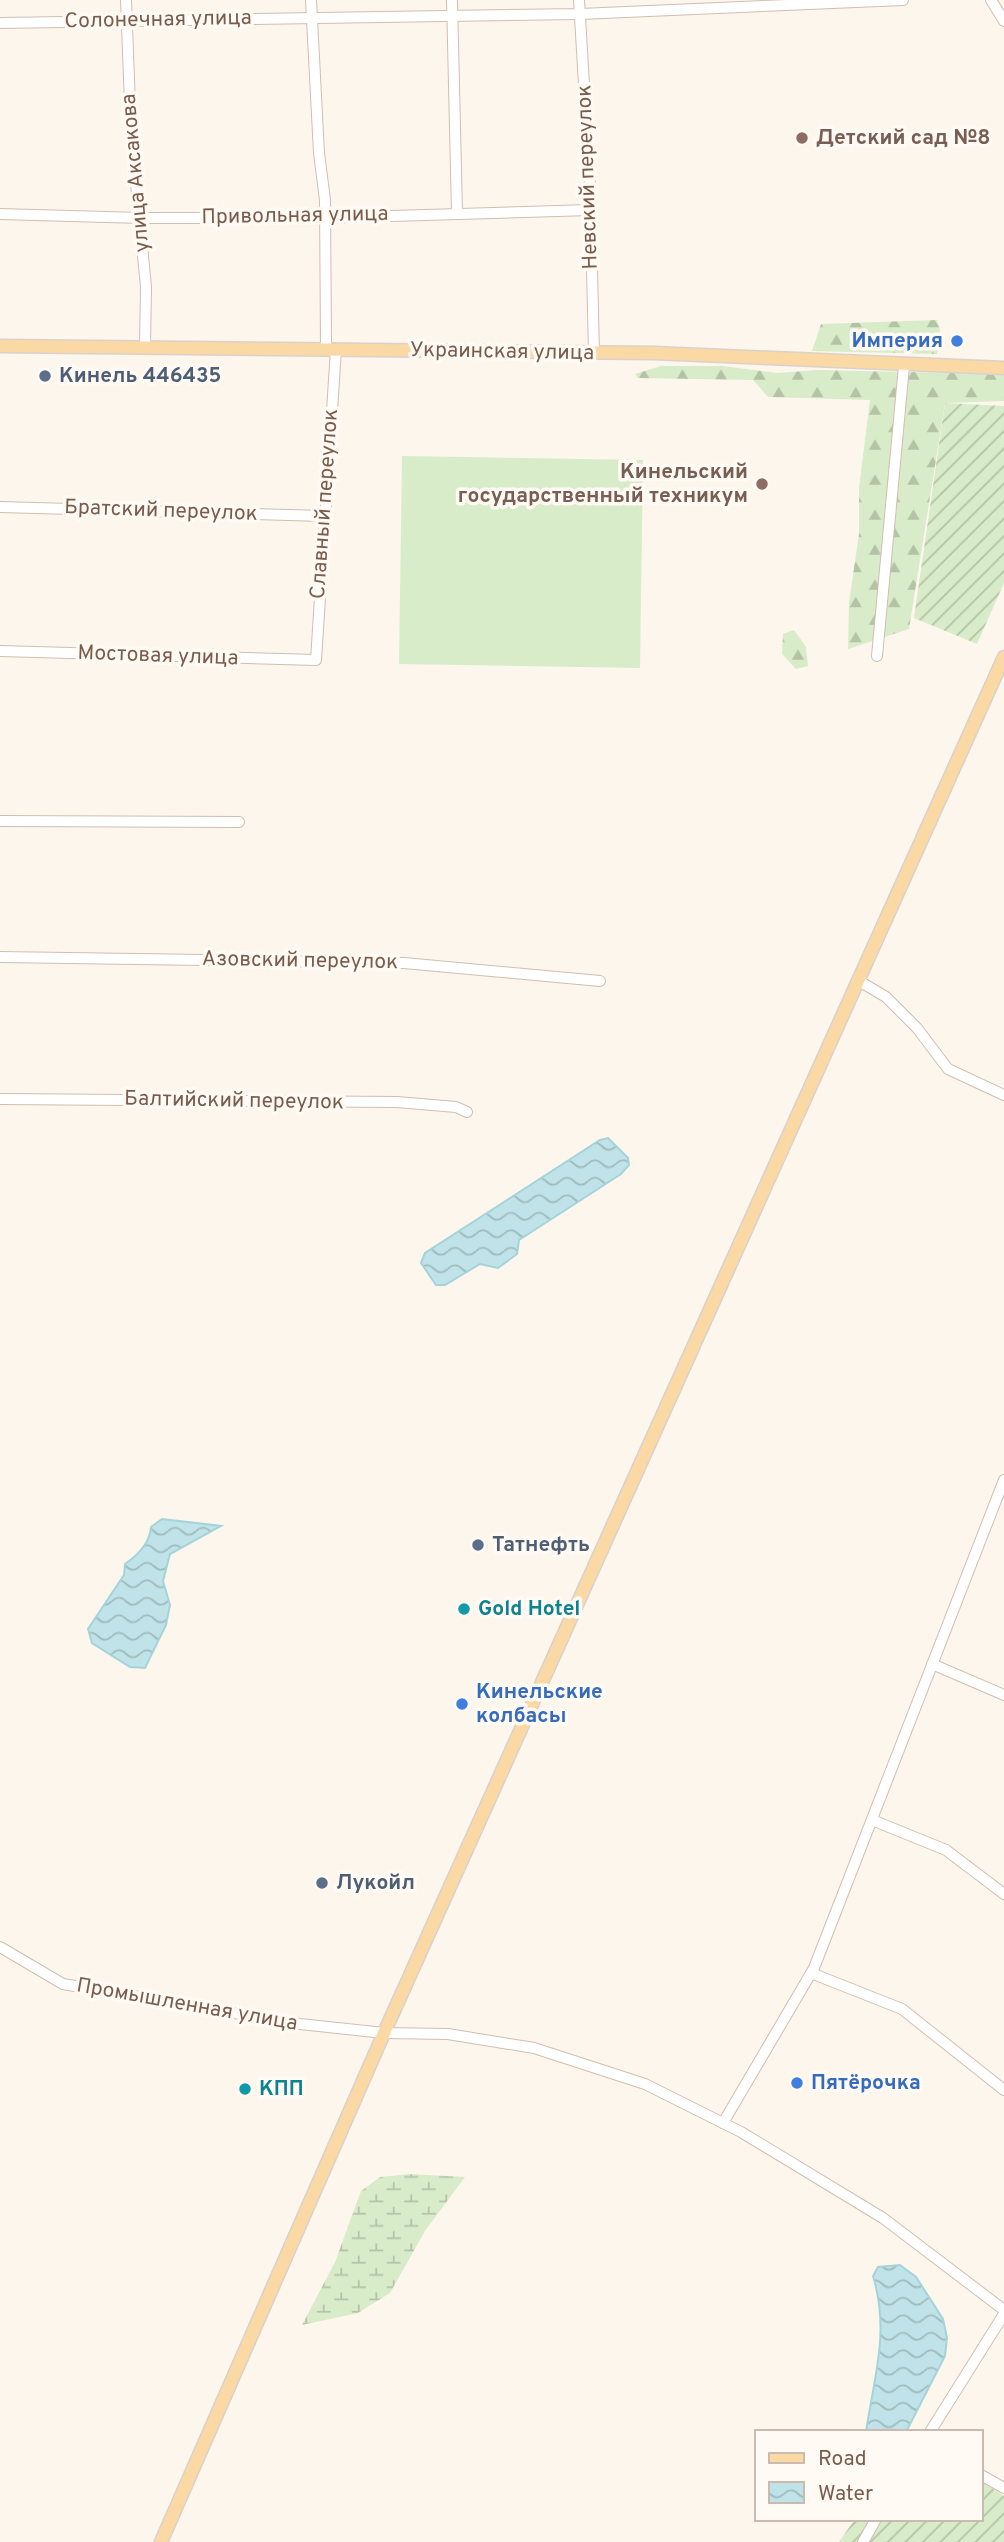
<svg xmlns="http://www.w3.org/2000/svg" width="1004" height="2542" viewBox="0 0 1004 2542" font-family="Overpass,sans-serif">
  <defs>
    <pattern id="forest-firs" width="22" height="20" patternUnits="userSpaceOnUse" patternTransform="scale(1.75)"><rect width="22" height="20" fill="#d8ecc9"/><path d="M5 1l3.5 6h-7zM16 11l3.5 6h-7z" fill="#b4c2a5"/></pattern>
    <pattern id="wetland-marsh" width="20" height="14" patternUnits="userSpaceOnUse" patternTransform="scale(1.75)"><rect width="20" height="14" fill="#d8ecc9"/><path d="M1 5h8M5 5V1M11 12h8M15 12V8" fill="none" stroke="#b4c2a5"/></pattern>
    <pattern id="garden-furrows" width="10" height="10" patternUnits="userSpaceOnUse" patternTransform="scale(1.75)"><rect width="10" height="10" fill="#d8ecc9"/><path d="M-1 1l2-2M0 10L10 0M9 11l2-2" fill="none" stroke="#b4c2a5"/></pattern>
    <pattern id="water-waves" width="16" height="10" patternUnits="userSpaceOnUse" patternTransform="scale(1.75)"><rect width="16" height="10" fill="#bfe3e8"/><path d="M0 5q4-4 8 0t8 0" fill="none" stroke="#a0bbbe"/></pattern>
  </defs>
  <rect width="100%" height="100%" fill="#fdf6ec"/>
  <g fill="url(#forest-firs)">
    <polygon points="937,320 940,329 937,354 812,351 821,324"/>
    <polygon points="661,366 722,366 778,373 817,370 1004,374 1004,401 945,403 909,629 848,649 849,602 859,534 859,488 870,400 768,397 753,380 638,378 635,374"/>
    <polygon points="794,630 806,647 808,666 796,669 782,654 783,634"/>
  </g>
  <polygon fill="url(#wetland-marsh)" points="410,2174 465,2177 425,2231 390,2293 358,2313 302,2325 335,2262 361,2191 380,2177"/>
  <g fill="url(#garden-furrows)">
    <polygon points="945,403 1004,406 1004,583 977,644 914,618"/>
    <polygon points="981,2481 1004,2496 1004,2542 839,2542 855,2519 981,2519"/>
  </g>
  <polygon fill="#d8ecc9" points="402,456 643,460 640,668 399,664"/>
  <g fill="url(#water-waves)" stroke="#a5d3da" stroke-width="2">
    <polygon points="608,1138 628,1158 629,1165 621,1174 519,1240 517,1254 498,1268 480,1264 445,1285 436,1285 421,1263 425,1253 600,1140"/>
    <path d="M162 1519 221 1526 170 1554 163 1581 170 1605 166 1625 145 1668 130 1667 92 1643 88 1629 124 1575 125 1564C138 1555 150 1543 151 1527Z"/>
    <path d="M900 2265 916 2277 943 2319 947 2338 945 2356 906 2432H866C874 2377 890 2332 873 2276L878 2267Z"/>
  </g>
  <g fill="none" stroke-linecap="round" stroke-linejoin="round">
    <defs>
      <g id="minor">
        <polyline points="126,0 131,131 146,287 145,346"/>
        <polyline points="311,0 319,153 325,200 326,347"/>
        <polyline points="452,0 457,212"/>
        <polyline points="579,0 590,186 594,353"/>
        <polyline points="991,0 1004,21"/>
        <polyline points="0,23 580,14 903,0"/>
        <polyline points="0,214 141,218 323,218 590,210"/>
        <polyline points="0,507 323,516"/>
        <polyline points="0,651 316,660 336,349"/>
        <polyline points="877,656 904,366"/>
        <polyline points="0,821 239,822"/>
        <polyline points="0,957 404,963 600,981"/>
        <polyline points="859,981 886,997 917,1028 948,1069 1004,1095"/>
        <polyline points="0,1099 397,1102 456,1107 467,1112"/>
        <polyline points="932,1664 1004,1695"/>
        <polyline points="872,1820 946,1850 1004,1894"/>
        <polyline points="0,1947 63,1984 300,2024 384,2033 448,2034 534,2048 645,2084 741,2132 883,2218 1004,2310"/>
        <polyline points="811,1973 902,2009 1004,2090"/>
        <polyline points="723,2123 814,1968 1004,1480"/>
        <polyline points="930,2432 1004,2314"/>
        <polyline points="981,2475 1004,2488"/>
        <polyline points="863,2542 876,2519"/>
      </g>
      <g id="major">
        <polyline points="0,346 654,353 1004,368"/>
        <polyline points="161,2542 384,2033 1004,657"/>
      </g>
    </defs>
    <use href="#minor" stroke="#d1beb0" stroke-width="12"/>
    <use href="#major" stroke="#dad1cd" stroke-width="15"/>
    <use href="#minor" stroke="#fff" stroke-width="10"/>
    <use href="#major" stroke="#fbd9a5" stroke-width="12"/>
  </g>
  <g fill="#8d6e63" stroke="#fffaf3" stroke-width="2.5">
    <circle cx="802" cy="138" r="7"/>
    <circle cx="762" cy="484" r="7"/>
  </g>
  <g fill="#3f7fe0" stroke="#fffaf3" stroke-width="2.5">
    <circle cx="957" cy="341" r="7"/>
    <circle cx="462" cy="1704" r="7"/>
    <circle cx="797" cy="2083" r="7"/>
  </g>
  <g fill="#5c6f8a" stroke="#fffaf3" stroke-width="2.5">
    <circle cx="45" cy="376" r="7"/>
    <circle cx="478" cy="1545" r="7"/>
    <circle cx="322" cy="1883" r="7"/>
  </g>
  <g fill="#0f9aa8" stroke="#fffaf3" stroke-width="2.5">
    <circle cx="464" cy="1609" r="7"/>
    <circle cx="245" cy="2089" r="7"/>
  </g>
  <g text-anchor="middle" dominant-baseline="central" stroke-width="7" stroke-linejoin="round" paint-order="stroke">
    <g font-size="21" fill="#7a5c4d" stroke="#fffaf3">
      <text transform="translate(158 20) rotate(-1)">Солонечная улица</text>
      <text transform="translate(136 173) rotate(-95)">улица Аксакова</text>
      <text transform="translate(588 177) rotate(-92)">Невский переулок</text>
      <text transform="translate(295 216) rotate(-1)">Привольная улица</text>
      <text transform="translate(502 352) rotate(1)">Украинская улица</text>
      <text transform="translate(325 504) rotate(-86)">Славный переулок</text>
      <text transform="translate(161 511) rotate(2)">Братский переулок</text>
      <text transform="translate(158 656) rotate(2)">Мостовая улица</text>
      <text transform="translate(300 961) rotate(1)">Азовский переулок</text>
      <text transform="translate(234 1101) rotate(1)">Балтийский переулок</text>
      <text transform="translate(187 2005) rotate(10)">Промышленная улица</text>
    </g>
    <g font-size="21" font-weight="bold" fill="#785e54" stroke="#fffaf3" text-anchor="start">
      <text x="816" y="138">Детский сад №8</text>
      <text x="748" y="472" text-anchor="end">Кинельский<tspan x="748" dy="24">государственный техникум</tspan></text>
    </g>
    <g font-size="21" font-weight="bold" fill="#366cbe" stroke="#fffaf3" text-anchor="start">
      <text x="943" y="341" text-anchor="end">Империя</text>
      <text x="476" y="1692">Кинельские<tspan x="476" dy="24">колбасы</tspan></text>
      <text x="811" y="2083">Пятёрочка</text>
    </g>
    <g font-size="21" font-weight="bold" fill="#4e5e75" stroke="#fffaf3" text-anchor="start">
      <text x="59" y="376">Кинель 446435</text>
      <text x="492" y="1545">Татнефть</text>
      <text x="336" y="1883">Лукойл</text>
    </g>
    <g font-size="21" font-weight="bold" fill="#0d838f" stroke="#fffaf3" text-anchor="start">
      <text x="478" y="1609">Gold Hotel</text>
      <text x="259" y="2089">КПП</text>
    </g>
  </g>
  <rect x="755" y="2430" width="228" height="91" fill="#fffaf3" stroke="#cabbb1" stroke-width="2"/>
  <rect x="769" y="2453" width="35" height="10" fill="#fbd9a5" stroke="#cabbb1" stroke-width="2"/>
  <text x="818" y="2465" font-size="21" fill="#7a5c4d">Road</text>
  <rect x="769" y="2482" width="35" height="21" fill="url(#water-waves)" stroke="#cabbb1" stroke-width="2"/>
  <text x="818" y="2500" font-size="21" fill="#7a5c4d">Water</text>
</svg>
